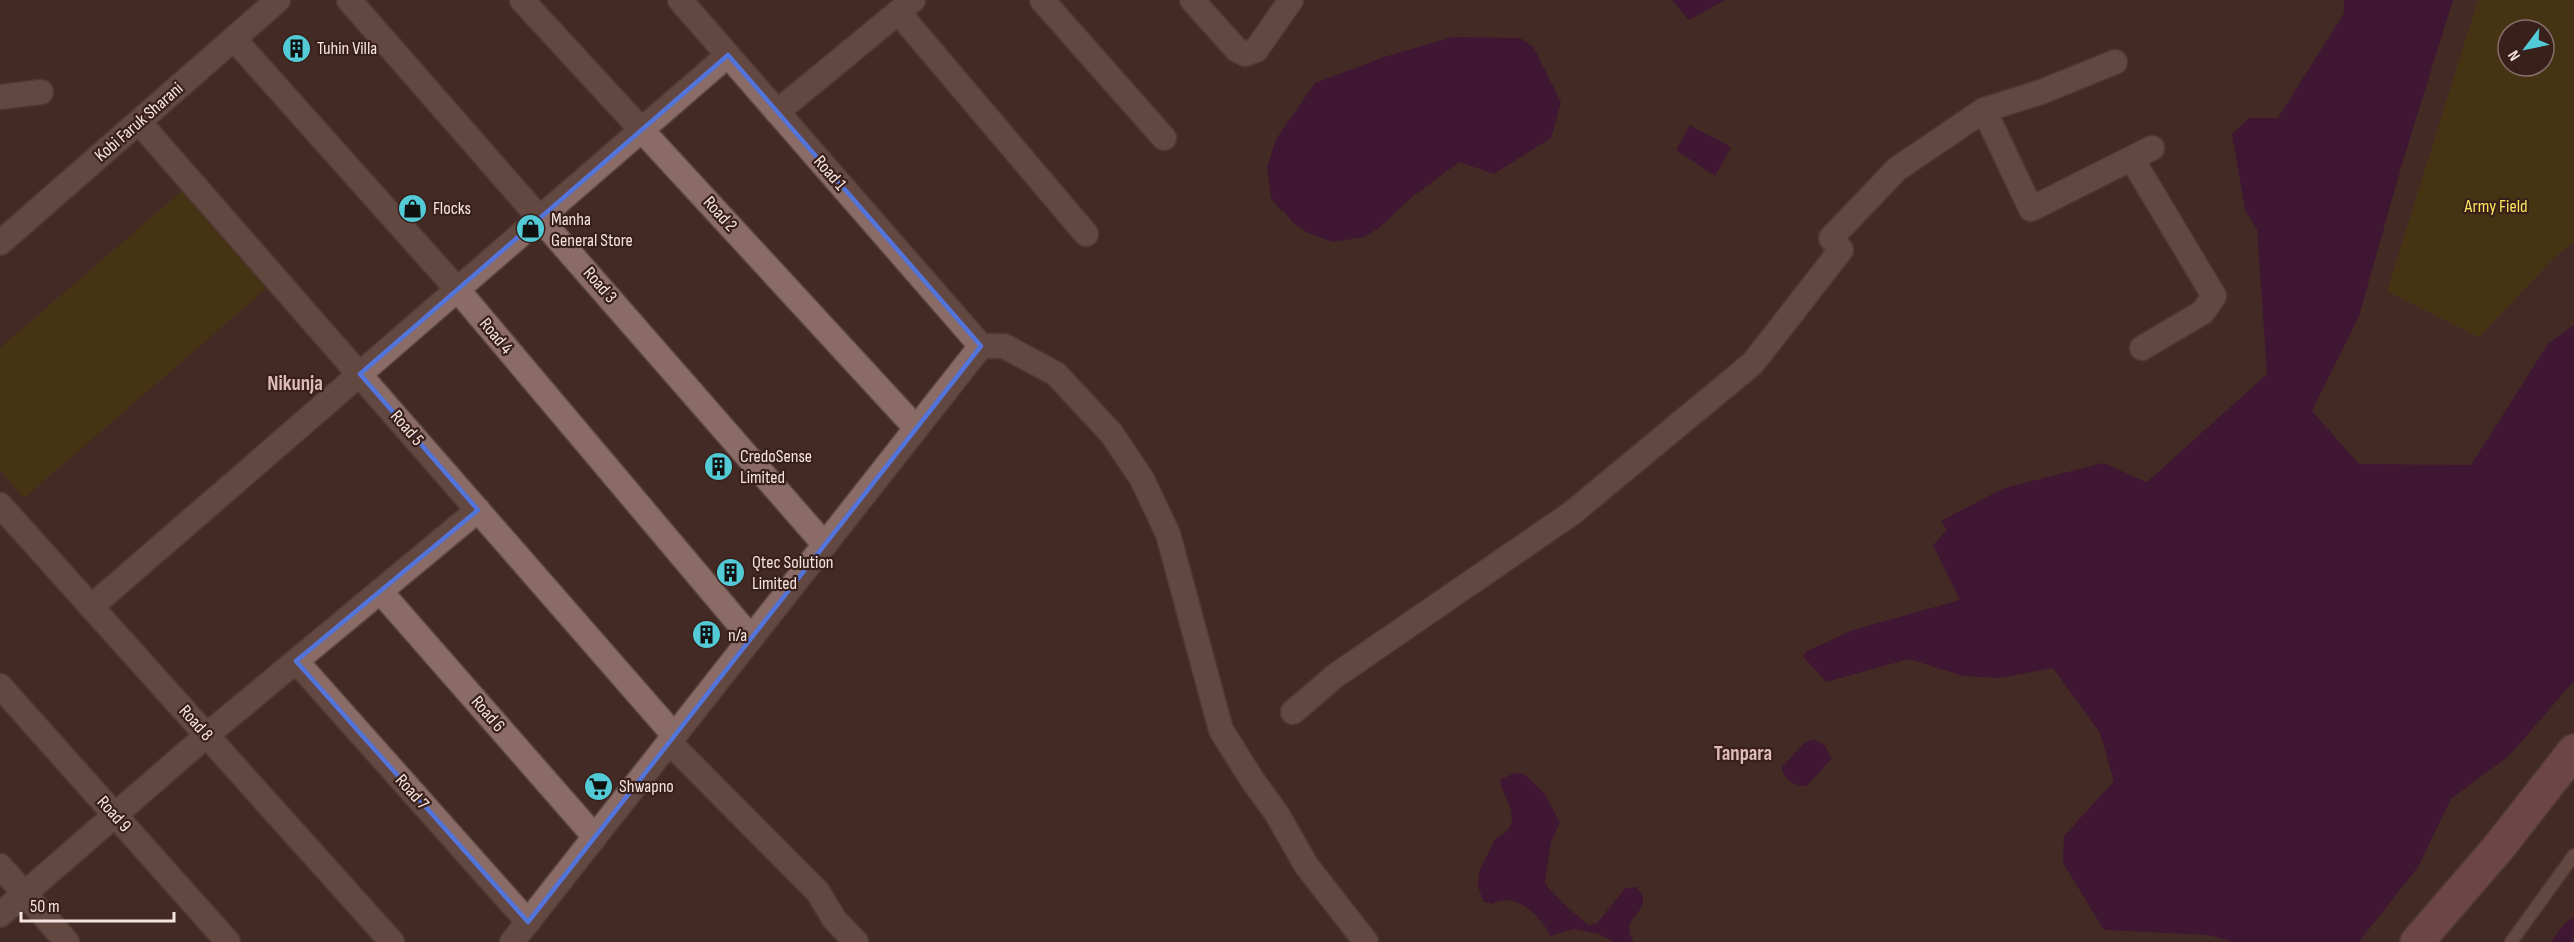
<svg xmlns="http://www.w3.org/2000/svg" width="2574" height="942" viewBox="0 0 2574 942" font-family="'Sofia Sans Condensed',sans-serif">
  <rect width="100%" height="100%" fill="#442a25"/>
  <g fill="#483f00" fill-rule="evenodd">
    <path d="M2478 0H2574V242L2554 258 2479 337 2387 291ZM2508 30H2544V66H2508Z"/>
    <polygon points="183,190 267,288 24,498 0,470 0,348"/>
  </g>
  <g fill="#3a0043">
    <polygon points="1672,0 1725,0 1689,20"/>
    <polygon points="2344,0 2453,0 2402,164 2359,316 2312,411 2359,464 2471,465 2547,345 2574,325 2574,681 2509,756 2451,799 2418,867 2359,942 2234,942 2208,935 2104,930 2063,863 2064,836 2114,781 2100,733 2053,668 1999,678 1963,676 1909,659 1826,682 1803,656 1807,651 1853,630 1960,600 1933,545 1947,530 1941,521 2004,488 2103,463 2147,482 2267,374 2257,229 2245,210 2232,134 2249,118 2278,118 2344,13"/>
    <polygon points="1453,37 1520,38 1534,48 1561,102 1551,138 1494,174 1459,162 1412,197 1379,228 1364,237 1333,242 1308,233 1292,222 1284,211 1280,210 1271,198 1267,168 1276,139 1315,83 1384,57"/>
    <path d="M1690 125C1703 134 1719 138 1731 148L1715 176 1676 150Z"/>
    <path d="M1814 739 1825 746 1832 758 1807 786C1796 787 1782 779 1782 767L1805 742Z"/>
    <path d="M1515 773 1524 774 1544 793 1560 822 1551 842 1545 882 1547 886 1567 907 1589 925 1597 923 1625 888 1636 887 1643 895V904C1636 918 1622 925 1634 942H1614L1599 934 1574 929 1551 936C1547 932 1547 928 1543 924 1532 908 1510 893 1492 904L1484 902 1478 887 1479 872 1495 839 1508 830 1512 823 1511 810 1500 783 1501 779Z"/>
    <polygon points="2574,918 2573,942 2551,942 2566,922"/>
  </g>
  <g fill="none" stroke-linecap="round" stroke-linejoin="round">
    <defs>
      <polyline id="lane" points="2511,942 2574,855"/>
      <g id="street">
        <polyline points="349,0 825,545"/>
        <polyline points="522,0 916,428"/>
        <polyline points="680,0 981,346"/>
        <polyline points="1042,0 1164,138"/>
        <polyline points="1192,0 1237,50 1245,54 1256,50 1291,0"/>
        <polyline points="898,12 1086,234"/>
        <polyline points="234,39 457,289 751,638"/>
        <polyline points="0,97 41,92"/>
        <polyline points="1984,110 2031,209 2152,148"/>
        <polyline points="777,112 913,0"/>
        <polyline points="139,122 674,735"/>
        <polyline points="2132,159 2214,296 2203,312 2142,348"/>
        <polyline points="0,243 278,0"/>
        <polyline points="981,346 1004,346 1056,374 1111,433 1142,479 1168,534 1221,730 1253,781 1277,814 1306,865 1366,942"/>
        <polyline points="0,505 392,942"/>
        <polyline points="380,591 595,837"/>
        <polyline points="91,607 728,55"/>
        <polyline points="296,661 528,922"/>
        <polyline points="0,686 228,942"/>
        <polyline points="1293,712 1335,676 1572,513 1753,363 1841,250 1831,238 1897,169 1984,110 2041,92 2115,62"/>
        <polyline points="669,742 818,892 834,919 856,942"/>
        <polyline points="0,866 67,942"/>
        <polyline points="0,915 207,735 478,510"/>
        <polyline points="512,942 981,346"/>
      </g>
      <polyline id="secondary" points="2417,942 2499,847 2574,751"/>
    </defs>
    <use href="#lane" stroke="#5e4944" stroke-width="15"/>
    <use href="#street" stroke="#5e4944" stroke-width="27"/>
    <use href="#secondary" stroke="#5e4944" stroke-width="36"/>
    <use href="#lane" stroke="#8a6b65" stroke-width="12"/>
    <use href="#street" stroke="#8a6b65" stroke-width="24"/>
    <use href="#secondary" stroke="#9e6670" stroke-width="33"/>
  </g>
  <path d="M0 0H2574V942H0ZM728 55 981 346 528 922 296 661 478 510 360 374Z" fill="#442a25" fill-opacity=".55" fill-rule="evenodd"/>
  <path fill="none" stroke="#5374da" stroke-width="4.5" stroke-linejoin="round" d="M728 55 981 346 528 922 296 661 478 510 360 374Z"/>
  <defs>
    <symbol id="building-disc" viewBox="-11 -11 22 22"><circle r="9.5" fill="#52cbd7" stroke="#39201b"/><path d="M-4-6H4V6H1V3H-1V6H-4ZM-2.5-4.3h1.7v1.8h-1.7ZM.8-4.3h1.7v1.8H.8ZM-2.5-1h1.7V.8h-1.7ZM.8-1h1.7V.8H.8Z" fill="#111"/></symbol>
    <symbol id="shop-disc" viewBox="-11 -11 22 22"><circle r="9.5" fill="#52cbd7" stroke="#39201b"/><path d="M-5-2.5h2.3a2.7 3.5 0 0 1 5.4 0H5L5.5 6h-11ZM-1.5-2.5h3a1.5 2.3 0 0 0-3 0Z" fill="#111"/></symbol>
    <symbol id="supermarket-disc" viewBox="-11 -11 22 22"><circle r="9.5" fill="#52cbd7" stroke="#39201b"/><path d="M-6-5.5h2.5l.6 2H6L4.5 2H-2.5L-4.4-4H-6ZM-1.5 3.2a1.3 1.3 0 1 0 .1 0ZM3 3.2a1.3 1.3 0 1 0 .1 0Z" fill="#111"/></symbol>
  </defs>
  <g fill-rule="evenodd">
    <use href="#building-disc" x="280" y="32" width="33" height="33"/>
    <use href="#shop-disc" x="396" y="192" width="33" height="33"/>
    <use href="#shop-disc" x="514" y="212" width="33" height="33"/>
    <use href="#building-disc" x="702" y="450" width="33" height="33"/>
    <use href="#building-disc" x="714" y="556" width="33" height="33"/>
    <use href="#building-disc" x="690" y="618" width="33" height="33"/>
    <use href="#supermarket-disc" x="582" y="770" width="33" height="33"/>
  </g>
  <g text-anchor="middle" dominant-baseline="central" stroke-width="4.5" stroke-linejoin="round" paint-order="stroke">
    <g font-size="18" fill="#f6e4e1" stroke="#39201b" text-anchor="start">
      <text x="317" y="48">Tuhin Villa</text>
      <text x="433" y="208">Flocks</text>
      <text x="551" y="219">Manha<tspan x="551" dy="21">General Store</tspan></text>
      <text x="740" y="456">CredoSense<tspan x="740" dy="21">Limited</tspan></text>
      <text x="752" y="562">Qtec Solution<tspan x="752" dy="21">Limited</tspan></text>
      <text x="728" y="635">n/a</text>
      <text x="619" y="786">Shwapno</text>
    </g>
    <g font-size="18" fill="#f6e4e1" stroke="#39201b">
      <text transform="translate(139 122) rotate(-41)">Kobi Faruk Sharani</text>
      <text transform="translate(830 173) rotate(49)">Road 1</text>
      <text transform="translate(720 214) rotate(48)">Road 2</text>
      <text transform="translate(600 285) rotate(49)">Road 3</text>
      <text transform="translate(496 336) rotate(50)">Road 4</text>
      <text transform="translate(407 428) rotate(49)">Road 5</text>
      <text transform="translate(488 714) rotate(49)">Road 6</text>
      <text transform="translate(196 723) rotate(48)">Road 8</text>
      <text transform="translate(412 792) rotate(48)">Road 7</text>
      <text transform="translate(114 814) rotate(48)">Road 9</text>
    </g>
    <g font-size="18" fill="#fae45d" stroke="#39201b">
      <text x="2496" y="206">Army Field</text>
    </g>
    <g font-size="21" font-weight="bold" fill="#debcb5" stroke="#39201b">
      <text x="295" y="383">Nikunja</text>
      <text x="1743" y="753">Tanpara</text>
    </g>
  </g>
  <g transform="translate(2526 48) rotate(238)"><circle r="28" fill="#39201b" stroke="#856e6a" stroke-width="1.5"/>
  <path d="M0-4.5L10 22L0 15L-10 22Z" fill="#52cbd7"/>
  <text y="-9" font-size="16" font-weight="bold" text-anchor="middle" fill="#f6e4e1">N</text>
  </g>
  <path d="M21 912v9h153v-9" fill="none" stroke="#f6e4e1" stroke-width="3"/>
  <text x="30" y="912" font-size="18" fill="#f6e4e1" stroke="#39201b" stroke-width="4.5" paint-order="stroke">50 m</text>
</svg>
